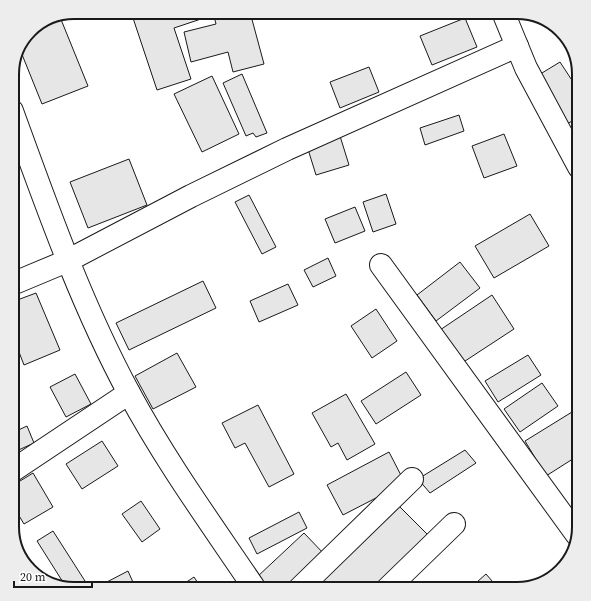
<svg xmlns="http://www.w3.org/2000/svg" width="591" height="601" viewBox="0 0 591 601" font-family="'Source Serif 4',serif">
  <rect width="100%" height="100%" fill="#fff"/>
  <g fill="#e6e6e6" stroke="#1a1a1a">
    <polygon points="131,12 202,12 204,18 174,28 191,79 157,90"/>
    <polygon points="213,12 233,12 234,16 250,12 264,64 233,72 228,52 191,62 184,32 216,24"/>
    <polygon points="60,17 88,86 42,104 21,52 33,28"/>
    <polygon points="465,18 477,47 432,65 420,36"/>
    <polygon points="560,62 579,91 579,117 567,124 537,76"/>
    <polygon points="369,67 379,92 340,108 330,82"/>
    <polygon points="242,74 267,133 256,137 253,133 246,136 223,83"/>
    <polygon points="212,76 239,134 202,152 174,94"/>
    <polygon points="459,115 464,131 425,145 420,128"/>
    <polygon points="504,134 517,166 484,178 472,146"/>
    <polygon points="340,136 349,165 316,175 307,146"/>
    <polygon points="129,159 147,205 88,228 70,182"/>
    <polygon points="386,194 396,224 373,232 363,202"/>
    <polygon points="249,195 276,247 262,254 235,202"/>
    <polygon points="355,207 365,231 335,243 325,219"/>
    <polygon points="530,214 549,246 494,278 475,246"/>
    <polygon points="328,258 336,276 313,287 304,270"/>
    <polygon points="460,262 480,288 436,321 417,295"/>
    <polygon points="203,281 216,308 129,350 116,323"/>
    <polygon points="288,284 298,305 259,322 250,301"/>
    <polygon points="36,293 60,350 24,365 12,334 12,302"/>
    <polygon points="492,295 514,329 462,363 440,330"/>
    <polygon points="376,309 397,341 372,358 351,326"/>
    <polygon points="579,328 579,342 572,333"/>
    <polygon points="177,353 196,387 153,409 135,376"/>
    <polygon points="528,355 541,375 498,402 485,381"/>
    <polygon points="406,372 421,395 376,424 361,401"/>
    <polygon points="75,374 91,404 66,417 50,387"/>
    <polygon points="542,383 558,406 520,432 504,409"/>
    <polygon points="346,394 375,444 347,460 338,443 331,447 312,413"/>
    <polygon points="258,405 294,474 269,487 245,443 235,448 222,423"/>
    <polygon points="572,412 579,423 579,455 546,476 525,441"/>
    <polygon points="27,426 34,443 12,453 12,433"/>
    <polygon points="102,441 118,466 82,489 66,464"/>
    <polygon points="465,450 476,463 430,493 418,479"/>
    <polygon points="389,452 405,483 343,515 327,485"/>
    <polygon points="33,473 53,507 24,524 12,504 12,486"/>
    <polygon points="141,501 160,529 142,542 122,514"/>
    <polygon points="397,504 432,539 382,589 312,589"/>
    <polygon points="12,510 19,521 12,526"/>
    <polygon points="299,512 307,528 257,554 249,538"/>
    <polygon points="53,531 85,581 73,589 66,587 37,541"/>
    <polygon points="304,533 325,555 288,589 268,589 257,577"/>
    <polygon points="128,571 136,589 106,589 103,584"/>
    <polygon points="486,574 499,589 469,589"/>
    <polygon points="194,577 202,589 176,589"/>
  </g>
  <g fill="none" stroke-linecap="round" stroke-linejoin="round">
    <defs>
      <g id="minor">
        <polyline points="503,12 526,68 579,167"/>
        <path d="M12 111C47 207 81 304 129 393 166 462 212 525 255 589"/>
        <polyline points="381,265 577,535"/>
        <polyline points="12,284 67,261 191,196 287,149 517,46"/>
        <polyline points="12,471 129,393"/>
        <polyline points="299,589 412,479"/>
        <polyline points="387,589 454,524"/>
      </g>
    </defs>
    <use href="#minor" stroke="#1a1a1a" stroke-width="24"/>
    <use href="#minor" stroke="#fff" stroke-width="22"/>
  </g>
  <path d="M0 0H591V601H0ZM74 19H517A55 55 0 0 1 572 74V527A55 55 0 0 1 517 582H74A55 55 0 0 1 19 527V74A55 55 0 0 1 74 19Z" fill="#ededed" fill-rule="evenodd"/>
  <path fill="none" stroke="#1a1a1a" stroke-width="2" d="M74 19H517A55 55 0 0 1 572 74V527A55 55 0 0 1 517 582H74A55 55 0 0 1 19 527V74A55 55 0 0 1 74 19Z"/>
  <path d="M14 581v6h78v-6" fill="none" stroke="#1a1a1a" stroke-width="2"/>
  <text x="20" y="581" font-size="12" fill="#1a1a1a" stroke="#ffffff" stroke-width="3" paint-order="stroke">20 m</text>
</svg>
